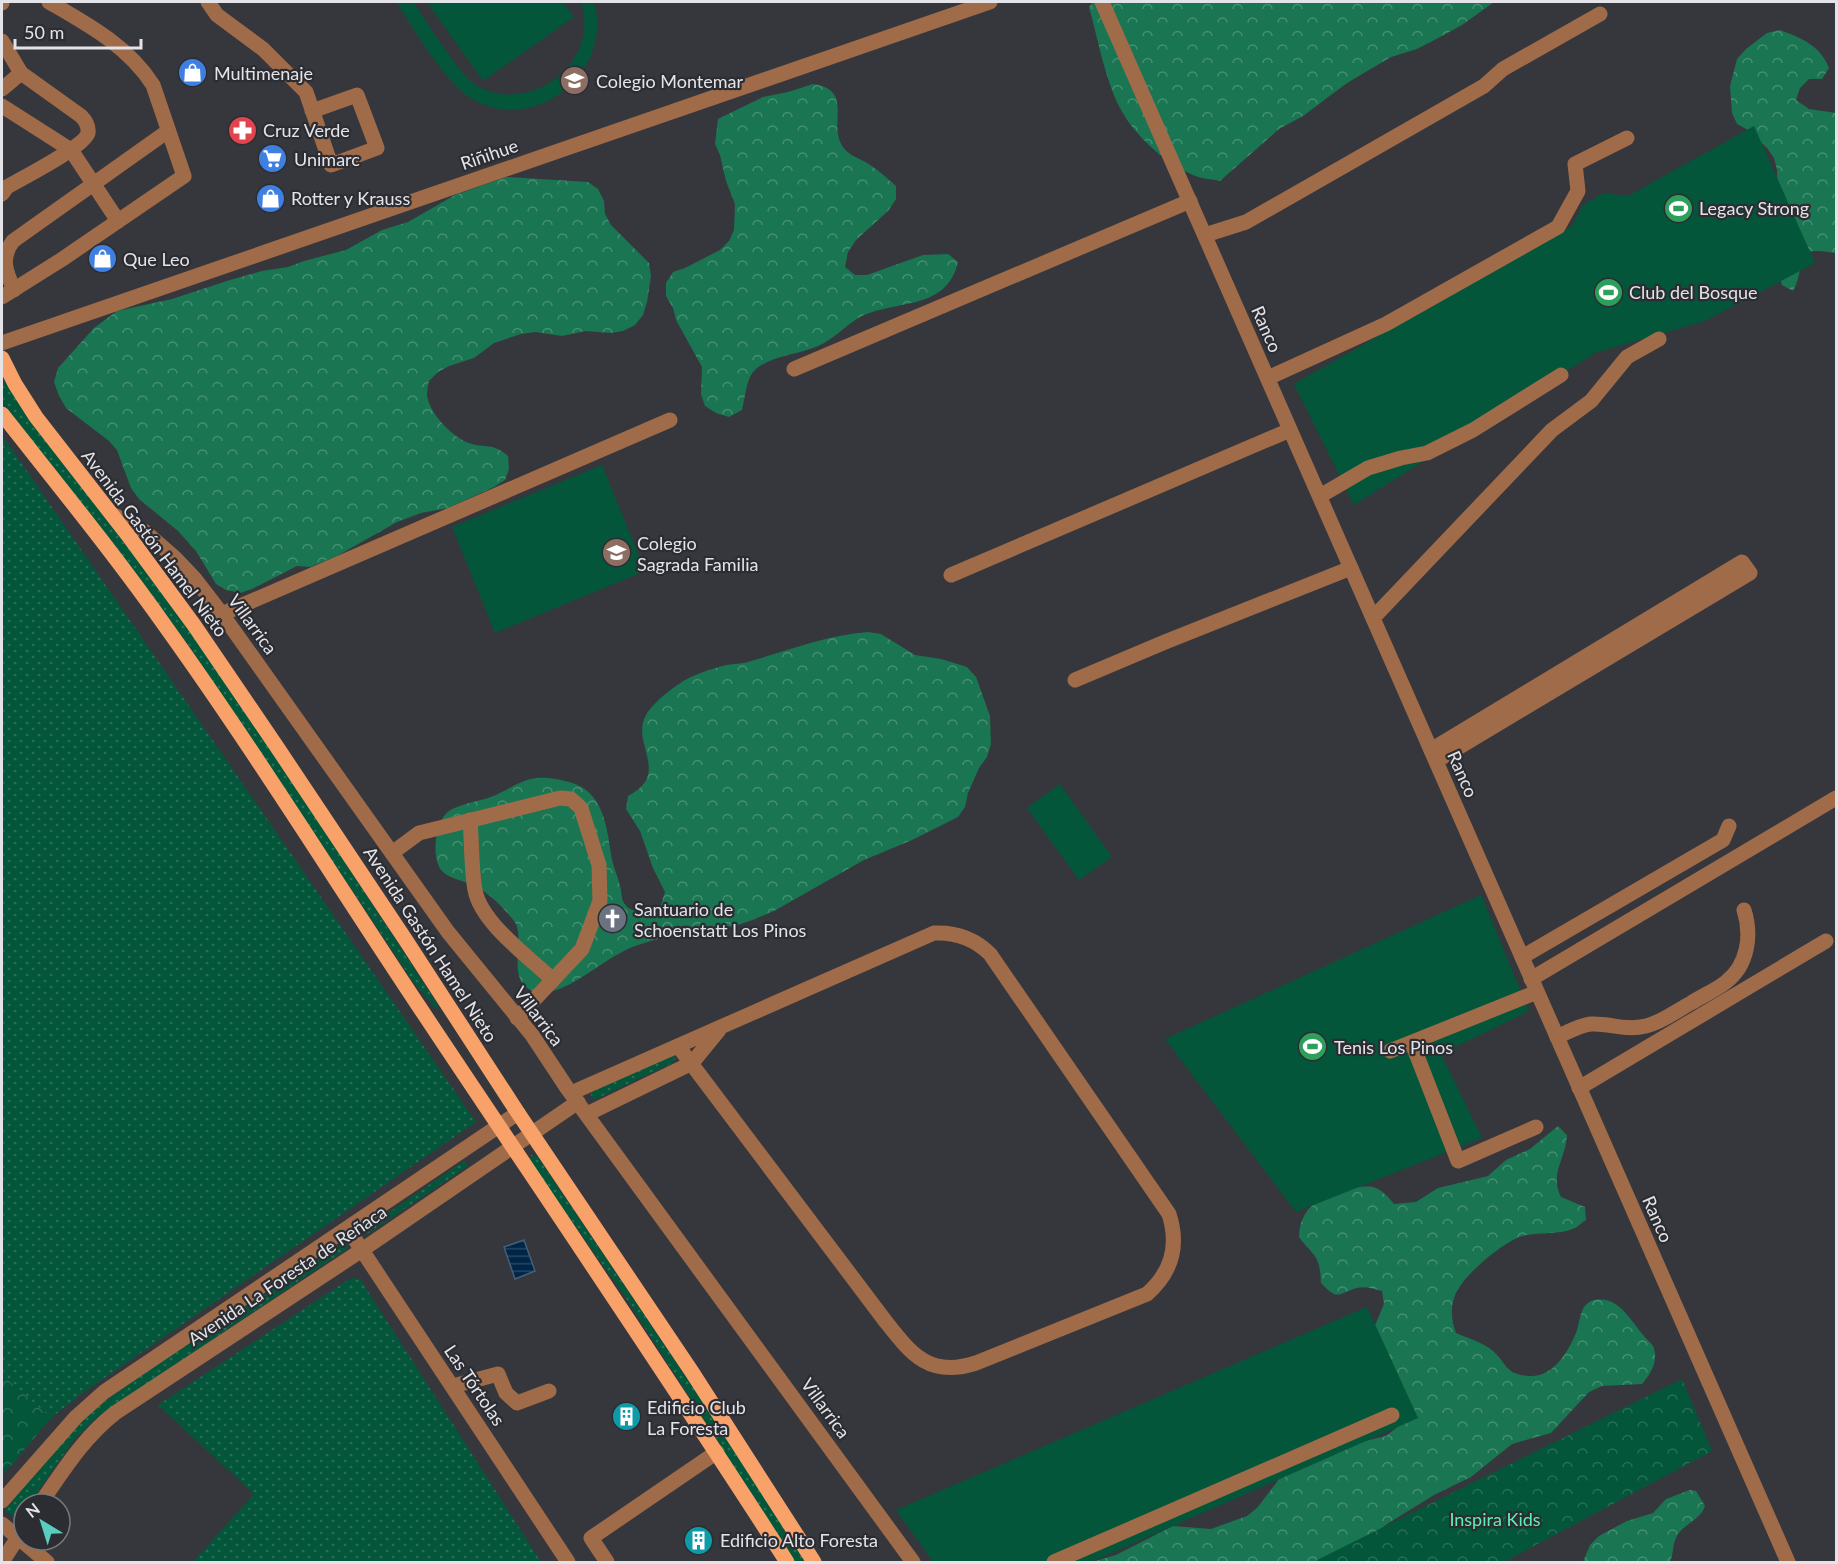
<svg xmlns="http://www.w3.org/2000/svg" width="1838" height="1564" viewBox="0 0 1838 1564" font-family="Lato,sans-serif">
  <defs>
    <pattern id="grass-dots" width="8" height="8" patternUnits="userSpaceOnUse" patternTransform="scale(1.5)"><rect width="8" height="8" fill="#03563a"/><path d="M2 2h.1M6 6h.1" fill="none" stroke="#286e56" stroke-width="1.8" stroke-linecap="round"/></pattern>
    <pattern id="forest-crowns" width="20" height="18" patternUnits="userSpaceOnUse" patternTransform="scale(1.5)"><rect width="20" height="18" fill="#197552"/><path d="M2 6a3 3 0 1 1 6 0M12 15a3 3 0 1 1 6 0" fill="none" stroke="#458f73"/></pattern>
    <pattern id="park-crowns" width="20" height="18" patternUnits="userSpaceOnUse" patternTransform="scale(1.5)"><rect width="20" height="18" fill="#03563a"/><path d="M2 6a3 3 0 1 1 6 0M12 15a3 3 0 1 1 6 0" fill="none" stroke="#286e56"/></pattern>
    <pattern id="water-rules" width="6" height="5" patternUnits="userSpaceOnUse" patternTransform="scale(1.5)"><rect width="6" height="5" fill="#002647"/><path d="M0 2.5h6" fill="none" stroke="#254562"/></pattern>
  </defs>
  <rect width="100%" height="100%" fill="#36373d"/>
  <g fill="url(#grass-dots)">
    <polygon points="2,377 31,422 118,534 197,641 285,770 439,1007 436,1009 412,980 190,647 134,571 2,402"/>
    <polygon points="2,435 476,1122 81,1394 51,1418 2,1375"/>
    <polygon points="671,1054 675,1057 674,1062 594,1100 590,1093"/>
    <polygon points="531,1155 537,1156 709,1411 805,1562 795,1562 626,1298 530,1161"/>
    <polygon points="464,1161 468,1166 367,1234 364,1233 363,1230"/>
    <polygon points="344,1243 347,1243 348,1248 96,1418 73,1441 29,1504 24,1504 24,1512 18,1521 5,1510 68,1434 94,1410 129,1383"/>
    <polygon points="351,1278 360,1279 541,1562 193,1562 254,1494 158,1405"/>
  </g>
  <g fill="url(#forest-crowns)">
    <path d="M1093 2H1494L1462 25 1440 37 1417 49 1391 57 1347 83 1303 116 1279 129 1220 181C1212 179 1201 179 1193 175 1165 163 1134 135 1120 108 1105 79 1098 39 1089 7Z"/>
    <path d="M1780 30C1801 38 1820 45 1829 68L1822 79H1809L1800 88 1796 100 1809 109 1836 113V253C1788 245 1809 261 1793 291L1782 285 1778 273 1777 170 1774 158 1767 148 1748 130 1737 124 1732 113 1730 86 1737 59 1746 49 1767 33Z"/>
    <path d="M813 84C855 90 827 124 843 147 849 156 859 158 867 163 877 169 887 178 896 186V199L888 211 856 240 848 252 845 267 855 275H867L923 255 948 254 958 262C947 309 901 300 864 315 847 323 835 339 818 346 798 355 770 355 754 371 746 379 745 400 742 410L729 417 716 413 705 406 701 394 702 367 676 320 673 308 666 296V283L673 272 685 268 720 250 729 241 734 230 735 204 726 181 720 155 715 144 718 119 763 97 788 92Z"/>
    <path d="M506 177 588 182 598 189 604 201 605 214 611 225 649 263 651 276 647 302 643 315 635 325 623 331 611 333 586 331 562 336 535 332 521 334 494 343 474 358 449 366 438 372 429 381C428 385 427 390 427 395 429 413 452 437 469 443 486 449 492 442 508 456L509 469 505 480 494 487 448 508 421 513 397 522 337 556 310 567 297 566 252 589 240 593 226 590 216 584 196 551 178 531 139 499 131 488 117 450 109 441 66 408 59 396 54 382 58 368 94 328 117 311 172 299 230 280 262 271 288 267 304 261 346 250 382 230 408 222 455 195Z"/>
    <path d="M868 632 881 634 915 655 941 659 967 667 976 677 990 716 991 744 987 757 979 768 968 793 965 807 958 817 912 840 864 860 774 911C758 918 740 926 723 928 691 933 650 937 622 952 599 963 563 997 537 992 502 984 528 939 514 921 503 907 492 896 477 887 467 881 448 879 441 870 431 856 435 821 449 811 461 803 483 801 496 795 527 779 533 773 569 782 605 791 607 830 612 860 614 868 618 877 620 886 622 891 621 899 624 903 633 917 650 910 661 905L665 892 653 868 640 831 626 809 628 796C672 773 630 744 646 715 653 702 678 683 691 677 702 672 714 668 726 665 732 664 738 664 744 663 785 652 825 635 868 632Z"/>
    <path d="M1558 1126 1567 1135C1566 1159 1549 1173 1561 1197L1585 1207 1586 1220C1582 1222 1579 1226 1575 1228 1558 1236 1537 1231 1519 1237 1500 1245 1465 1274 1456 1293 1450 1305 1451 1321 1456 1333 1467 1338 1479 1341 1489 1348 1508 1361 1502 1376 1533 1376 1554 1375 1568 1352 1576 1333 1581 1321 1579 1303 1595 1300 1619 1296 1630 1320 1644 1336 1646 1339 1651 1343 1653 1346 1659 1360 1651 1374 1642 1384L1602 1386 1589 1392 1551 1433 1512 1444 1471 1477 1434 1495 1387 1524 1337 1562H1092L1116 1555 1173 1526 1211 1529 1247 1516 1257 1508 1290 1465 1348 1445 1386 1436 1405 1421 1374 1328 1384 1304 1382 1291C1373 1289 1365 1286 1357 1288 1338 1293 1339 1302 1321 1283 1320 1255 1315 1258 1299 1237 1299 1225 1303 1213 1314 1204 1326 1195 1362 1182 1376 1188 1384 1192 1389 1198 1394 1204L1416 1202 1438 1188 1488 1176 1506 1160 1530 1149Z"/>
    <path d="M1690 1490 1696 1491 1705 1506C1701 1519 1686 1523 1678 1534 1672 1543 1674 1553 1670 1562H1583L1590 1545 1599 1536 1627 1521 1653 1513 1666 1499Z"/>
  </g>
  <g fill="url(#park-crowns)">
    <polygon points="2,1375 51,1418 2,1476"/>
    <polygon points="1682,1379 1712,1451 1504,1562 1313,1562"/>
  </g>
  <g fill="#03563a">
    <path d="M396 2H413C426 20 460 76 477 86 532 116 601 62 581 2H594C614 71 536 136 472 99 444 82 415 30 396 2Z"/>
    <polygon points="427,2 563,2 574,17 483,81"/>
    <polygon points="1754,126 1815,263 1705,321 1595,353 1354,505 1294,384 1572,226 1582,206 1603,193 1628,196"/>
    <polygon points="602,465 645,571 495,633 452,527"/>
    <polygon points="1060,784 1112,857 1079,880 1027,808"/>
    <polygon points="1481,895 1529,1011 1441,1054 1482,1138 1296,1212 1165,1039"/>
    <polygon points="1367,1307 1418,1418 1091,1562 933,1562 896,1510"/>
  </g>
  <polygon fill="url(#water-rules)" stroke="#445f77" stroke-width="1.5" points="524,1240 535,1271 515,1279 504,1247"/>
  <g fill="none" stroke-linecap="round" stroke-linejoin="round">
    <g stroke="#a06b49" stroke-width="15">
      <polyline points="208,2 217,15 263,49 306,92 331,165 377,148 357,95 312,111"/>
      <polyline points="1102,2 1788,1562"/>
      <polyline points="2,3 2,2"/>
      <path d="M2 41 21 73 81 116C85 120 89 126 88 133 84 147 22 178 7 187L2 194"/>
      <polyline points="2,89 21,73"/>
      <polyline points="2,106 71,150 118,221"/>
      <polyline points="1205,235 1246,222 1484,86 1503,69 1600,14"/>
      <path d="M14 290C6 272 0 258 13 241L168 131"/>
      <path d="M2 297 61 260 184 176 153 85C128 46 87 24 49 2"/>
      <polyline points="2,343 990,2"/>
      <polyline points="794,369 1190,201"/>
      <polyline points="1268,378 1386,324 1558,227 1578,191 1575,164 1627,138"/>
      <polyline points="1320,496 1368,468 1401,458 1427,453 1473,430 1561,375"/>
      <polyline points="112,514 144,531 175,558 195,579 222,614 448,932 532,1035 567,1088 913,1562"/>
      <polyline points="951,575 1290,430"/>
      <polyline points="222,614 670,420"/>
      <polyline points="1373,618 1552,430 1591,401 1627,357 1659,339"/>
      <polyline points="1075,680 1165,642 1351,568"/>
      <polyline points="1431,750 1742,562 1750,573 1436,761"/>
      <path d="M470 820C472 843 471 867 475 890 481 923 529 957 553 980"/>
      <polyline points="392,853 419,833 560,798 571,799 581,808 599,865 600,901 582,949 517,1018"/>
      <polyline points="1522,957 1723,840 1729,826"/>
      <polyline points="1531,979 1836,798"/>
      <path d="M1557 1037C1568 1032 1580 1025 1591 1024 1611 1023 1624 1031 1646 1026 1663 1022 1676 1011 1691 1003 1702 996 1716 990 1726 982 1748 965 1752 935 1744 910"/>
      <polyline points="1412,1043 1458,1161 1536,1127"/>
      <polyline points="1390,1051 1537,992"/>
      <polyline points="1579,1088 1826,941"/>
      <path d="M571 1093C692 1040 813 986 934 933 956 932 974 938 990 954L1169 1214C1179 1245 1172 1272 1147 1294L976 1363C930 1378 912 1355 886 1322L678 1046"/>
      <polyline points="587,1114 692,1063 719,1030"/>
      <polyline points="348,1229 568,1562"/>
      <polyline points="453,1386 498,1374 506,1393 517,1403 549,1391"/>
      <polyline points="2,1501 76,1417 104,1392 518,1113"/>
      <path d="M40 1504C63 1471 83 1438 115 1413L362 1250 578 1102"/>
      <polyline points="2,1524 47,1562"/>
      <polyline points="2,1562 24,1528"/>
      <polyline points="607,1562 591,1538 717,1452"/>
      <polyline points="1054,1562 1392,1415"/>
    </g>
    <g stroke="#f8a26a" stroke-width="15">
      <polyline points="2,358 15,384 36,417 130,538 194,625 277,747 405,939 518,1113 692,1372 814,1562"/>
      <path d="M2 414C58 485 116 556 168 630 256 753 336 882 420 1008 543 1193 668 1376 787 1562"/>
    </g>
  </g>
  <defs>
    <symbol id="shop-disc" viewBox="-11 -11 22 22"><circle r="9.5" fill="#3f7fe0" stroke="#2c2d33"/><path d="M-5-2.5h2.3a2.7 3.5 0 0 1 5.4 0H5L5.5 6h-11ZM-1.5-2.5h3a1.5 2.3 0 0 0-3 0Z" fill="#fff"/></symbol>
    <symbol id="school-disc" viewBox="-11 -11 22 22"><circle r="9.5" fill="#8d6e63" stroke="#2c2d33"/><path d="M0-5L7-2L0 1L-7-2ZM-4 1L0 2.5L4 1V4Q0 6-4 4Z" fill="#fff"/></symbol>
    <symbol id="pharmacy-disc" viewBox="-11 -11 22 22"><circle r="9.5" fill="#e0444e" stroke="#2c2d33"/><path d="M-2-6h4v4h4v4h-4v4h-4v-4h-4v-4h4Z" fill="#fff"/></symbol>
    <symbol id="supermarket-disc" viewBox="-11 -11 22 22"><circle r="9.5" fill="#3f7fe0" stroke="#2c2d33"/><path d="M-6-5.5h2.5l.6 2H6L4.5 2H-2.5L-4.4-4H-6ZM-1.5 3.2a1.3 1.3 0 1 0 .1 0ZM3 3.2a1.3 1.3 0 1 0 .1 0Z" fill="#fff"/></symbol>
    <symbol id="stadium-disc" viewBox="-11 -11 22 22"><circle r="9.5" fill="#2e9e5b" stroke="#2c2d33"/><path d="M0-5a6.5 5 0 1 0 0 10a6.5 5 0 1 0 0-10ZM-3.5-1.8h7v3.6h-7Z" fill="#fff"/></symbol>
    <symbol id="church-disc" viewBox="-11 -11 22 22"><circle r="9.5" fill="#6b7280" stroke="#2c2d33"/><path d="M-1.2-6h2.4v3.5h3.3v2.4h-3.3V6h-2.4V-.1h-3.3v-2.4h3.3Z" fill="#fff"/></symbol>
    <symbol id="building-disc" viewBox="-11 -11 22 22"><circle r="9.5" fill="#0f9aa8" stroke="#2c2d33"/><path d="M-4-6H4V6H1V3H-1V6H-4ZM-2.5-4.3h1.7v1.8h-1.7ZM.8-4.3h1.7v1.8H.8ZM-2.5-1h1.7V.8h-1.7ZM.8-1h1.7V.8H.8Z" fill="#fff"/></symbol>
  </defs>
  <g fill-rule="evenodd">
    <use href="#shop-disc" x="176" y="56" width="33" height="33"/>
    <use href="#school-disc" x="558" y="64" width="33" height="33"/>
    <use href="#pharmacy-disc" x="226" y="114" width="33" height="33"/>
    <use href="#supermarket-disc" x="256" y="142" width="33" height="33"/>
    <use href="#shop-disc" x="254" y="182" width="33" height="33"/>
    <use href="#stadium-disc" x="1662" y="192" width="33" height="33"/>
    <use href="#shop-disc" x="86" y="242" width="33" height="33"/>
    <use href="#stadium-disc" x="1592" y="276" width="33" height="33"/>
    <use href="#school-disc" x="600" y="536" width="33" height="33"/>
    <use href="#church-disc" x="596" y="902" width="33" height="33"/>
    <use href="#stadium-disc" x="1296" y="1030" width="33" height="33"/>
    <use href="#building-disc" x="610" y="1400" width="33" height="33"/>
    <use href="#building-disc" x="682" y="1524" width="33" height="33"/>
  </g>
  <g text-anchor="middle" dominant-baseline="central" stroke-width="4.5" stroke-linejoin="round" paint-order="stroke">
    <g font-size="18" fill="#e4e4e8" stroke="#2c2d33" text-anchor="start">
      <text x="214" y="73">Multimenaje</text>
      <text x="596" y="81">Colegio Montemar</text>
      <text x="263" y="130">Cruz Verde</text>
      <text x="294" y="159">Unimarc</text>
      <text x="291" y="198">Rotter y Krauss</text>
      <text x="1699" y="208">Legacy Strong</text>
      <text x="123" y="259">Que Leo</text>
      <text x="1629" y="292">Club del Bosque</text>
      <text x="637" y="543">Colegio<tspan x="637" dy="21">Sagrada Familia</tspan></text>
      <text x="634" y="909">Santuario de<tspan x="634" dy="21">Schoenstatt Los Pinos</tspan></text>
      <text x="1334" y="1047">Tenis Los Pinos</text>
      <text x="647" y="1407">Edificio Club<tspan x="647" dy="21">La Foresta</tspan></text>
      <text x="720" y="1540">Edificio Alto Foresta</text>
    </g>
    <g font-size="18" fill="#e4e4e8" stroke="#2c2d33">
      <text transform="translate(489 154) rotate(-19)">Riñihue</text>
      <text transform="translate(1267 329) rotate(66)">Ranco</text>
      <text transform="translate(155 543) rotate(53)">Avenida Gastón Hamel Nieto</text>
      <text transform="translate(253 624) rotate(54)">Villarrica</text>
      <text transform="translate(1463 774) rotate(66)">Ranco</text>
      <text transform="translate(431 944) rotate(57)">Avenida Gastón Hamel Nieto</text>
      <text transform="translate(539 1016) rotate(53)">Villarrica</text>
      <text transform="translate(1658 1219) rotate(66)">Ranco</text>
      <text transform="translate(287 1275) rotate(-34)">Avenida La Foresta de Reñaca</text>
      <text transform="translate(475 1385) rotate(56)">Las Tórtolas</text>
      <text transform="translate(826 1408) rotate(54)">Villarrica</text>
    </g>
    <g font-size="18" fill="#5bf0b3" stroke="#2c2d33">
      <text x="1495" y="1519">Inspira Kids</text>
    </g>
  </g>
  <rect width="1838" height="1564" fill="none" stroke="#e4e4e8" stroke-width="6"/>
  <g transform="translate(42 1522) rotate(322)"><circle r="28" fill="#2c2d33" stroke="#76767b" stroke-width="1.5"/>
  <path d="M0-4.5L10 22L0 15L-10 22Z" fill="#59cebf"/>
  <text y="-9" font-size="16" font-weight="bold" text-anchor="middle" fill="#e4e4e8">N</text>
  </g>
  <path d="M15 39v9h126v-9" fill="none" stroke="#e4e4e8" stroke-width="3"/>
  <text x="24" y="39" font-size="18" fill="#e4e4e8" stroke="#2c2d33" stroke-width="4.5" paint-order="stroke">50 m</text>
</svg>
